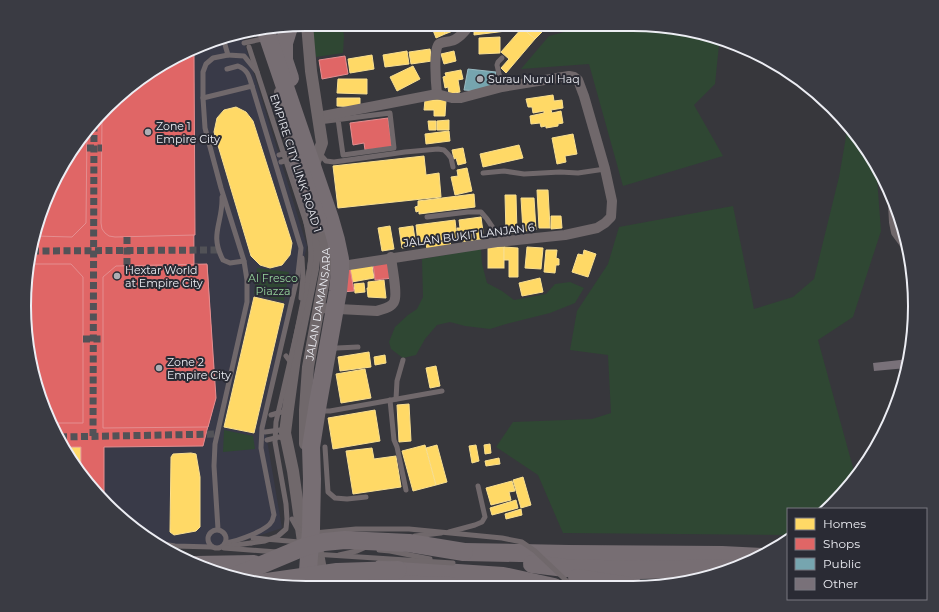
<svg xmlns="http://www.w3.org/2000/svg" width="939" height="612" viewBox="0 0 939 612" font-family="Montserrat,sans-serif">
  <rect width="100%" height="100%" fill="#37373c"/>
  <polygon fill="#393a48" points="242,35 307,246 270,399 265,428 282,528 237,543 204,548 166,547 120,518 71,462 34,379 25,288 39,215 82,134 149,72 216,39"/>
  <g fill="#2f4733">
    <polygon points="311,24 342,24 344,36 343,53 316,57"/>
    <polygon points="588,26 670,26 729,44 719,45 715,84 694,105 723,156 623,186 589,64 521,69 549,36"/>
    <polygon points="845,122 857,134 876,165 881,231 853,317 818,340 855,475 833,495 824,509 788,509 788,535 563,533 538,475 496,447 513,422 592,419 611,413 608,355 570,350 577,311 608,264 619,227 733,206 754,309 793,297 814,279 839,177 846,137"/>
    <polygon points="481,249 482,264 487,283 502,291 514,300 546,294 555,284 570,282 584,288 575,303 550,313 506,324 490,329 465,326 450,322 437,325 425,339 416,355 403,358 391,349 389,342 395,327 408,315 417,309 423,297 422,259"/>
    <polygon points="257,268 289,272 284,301 254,294"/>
    <polygon points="224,430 253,436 255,449 223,452"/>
  </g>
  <g fill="#ffd966" stroke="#f9df90">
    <polygon points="431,25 442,25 445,34 436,38"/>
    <polygon points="442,25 457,25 458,29 445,34"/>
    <polygon points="477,25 505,25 506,31 474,35 474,30 478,29"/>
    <polygon points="508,25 529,26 530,26 509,30"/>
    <polygon points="540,27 543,31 535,39 525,31 528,28"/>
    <polygon points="522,28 535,39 506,73 501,68 509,59 501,52"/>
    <polygon points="500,37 500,53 479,54 479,38"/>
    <polygon points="430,49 432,61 411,64 409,52"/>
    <polygon points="407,51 409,64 385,67 383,55"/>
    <polygon points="454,51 456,61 444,64 441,54"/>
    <polygon points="372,55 374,69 350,73 348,59"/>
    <polygon points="413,66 420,79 397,91 390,77"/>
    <polygon points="461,70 463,79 458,80 460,92 449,94 448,87 445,88 443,77 446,76 445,73"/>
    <polygon points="338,79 367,79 367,94 337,93"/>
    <polygon points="553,95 554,101 562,100 563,108 551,110 552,113 561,111 563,123 558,124 558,126 546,128 546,126 541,127 540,123 531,124 530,116 544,113 544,111 533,113 532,107 528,107 526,99"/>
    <polygon points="337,98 360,98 360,107 337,106"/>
    <polygon points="425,100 446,100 445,116 434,116 434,110 424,110"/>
    <polygon points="236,107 246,112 253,121 292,243 290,255 282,265 270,268 260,265 251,256 214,132 217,118 224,110"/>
    <polygon points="449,120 449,130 437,130 437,121"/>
    <polygon points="428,121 436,121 436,130 429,130"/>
    <polygon points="449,131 450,141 426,144 425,134"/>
    <polygon points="573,134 577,154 565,156 566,162 557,164 552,138"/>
    <polygon points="519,145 523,158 483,167 480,154"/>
    <polygon points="463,148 466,163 458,165 456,158 454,159 452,150"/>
    <polygon points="424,156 426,175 439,173 441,197 338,208 333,166"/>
    <polygon points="467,168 472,191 455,195 451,177 458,176 457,170"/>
    <polygon points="537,190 548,190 550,228 539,228"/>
    <polygon points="474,194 475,207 419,214 419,211 416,212 415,207 418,206 418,201"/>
    <polygon points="505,195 516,195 517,233 506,233"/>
    <polygon points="521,198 534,198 536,230 523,231"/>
    <polygon points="551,216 561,216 562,228 551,229"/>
    <polygon points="481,217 484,239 462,242 461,236 458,237 457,228 460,228 459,220"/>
    <polygon points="455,220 457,238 418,243 416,225"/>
    <polygon points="390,226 394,249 382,251 378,228"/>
    <polygon points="413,226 416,246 402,248 399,228"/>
    <polygon points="450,241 451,246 427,249 426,244"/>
    <rect x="488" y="247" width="16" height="21"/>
    <polygon points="504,247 518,248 518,277 509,277 509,260 504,260"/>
    <polygon points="527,247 543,248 541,269 525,268"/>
    <polygon points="546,250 557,250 556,258 559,259 559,265 556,265 555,273 544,272"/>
    <polygon points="584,250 596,254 588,277 572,272 578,254 583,255"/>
    <polygon points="372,265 374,278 352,282 350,268"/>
    <polygon points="540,278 543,292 522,296 519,283"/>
    <polygon points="384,280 386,298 368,297 367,288 368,288 368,282"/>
    <polygon points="364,283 365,292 355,293 354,284"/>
    <polygon points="254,297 284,304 254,433 224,427"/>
    <polygon points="369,352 371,367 340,371 338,357"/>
    <polygon points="385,355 386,363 375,365 374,357"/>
    <polygon points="436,366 440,386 430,388 426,368"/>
    <polygon points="365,369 371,398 341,403 336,374"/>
    <polygon points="409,404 411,441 399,442 397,405"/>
    <polygon points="375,410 380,441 333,449 328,418"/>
    <polygon points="490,444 491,453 485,454 484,445"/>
    <polygon points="425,445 436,485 413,491 402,451"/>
    <polygon points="437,445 447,482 436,485 426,448"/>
    <polygon points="476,445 479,461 472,463 469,446"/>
    <polygon points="64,447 81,447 80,472 71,462"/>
    <polygon points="372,448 374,459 396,456 401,487 353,494 346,451"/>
    <polygon points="191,453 196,454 200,477 200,527 196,531 174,535 170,532 171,457 173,454"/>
    <polygon points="499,458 500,464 486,466 485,461"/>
    <polygon points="523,477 531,505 521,508 513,480"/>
    <polygon points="512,481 515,491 509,492 511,500 491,505 486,488"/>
    <polygon points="516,500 518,508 492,515 490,508"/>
    <polygon points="521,509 522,515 506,519 505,514"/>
  </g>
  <g fill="#e06666" stroke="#e48e90">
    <polygon points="193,50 194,265 207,265 215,398 203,446 104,447 104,494 99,494 81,473 81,447 64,447 34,379 25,288 39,215 82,134 149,72"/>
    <polygon points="185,54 194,54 195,235 115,237 109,236 105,233 102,229 101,223 102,116 149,72"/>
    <polygon points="345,56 348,74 322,79 319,60"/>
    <polygon points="388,118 392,147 365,150 364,143 353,145 350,123"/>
    <polygon points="87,130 86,223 72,237 35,236 39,215 82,134"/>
    <polygon points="390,261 393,278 375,280 373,263"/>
    <polygon points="29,264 71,264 83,277 83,423 54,423 34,379 25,288"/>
    <polygon points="207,264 216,398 208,427 103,428 103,277 116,266"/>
    <polygon points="350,268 354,291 342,292 343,269"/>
  </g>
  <polygon fill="#76a5af" stroke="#99bbc3" points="468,69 496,72 493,86 479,91 464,90"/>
  <polygon fill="#797179" points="909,359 907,368 874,371 873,363"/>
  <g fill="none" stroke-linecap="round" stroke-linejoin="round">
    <g stroke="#525257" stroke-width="7" stroke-dasharray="7 3.5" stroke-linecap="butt">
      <polyline points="87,148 102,148"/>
      <polyline points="127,237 127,266"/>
      <polyline points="32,251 218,250"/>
      <polyline points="83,339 103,339"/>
      <polyline points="93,436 94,123"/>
      <polyline points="60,437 217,434"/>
    </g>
    <g stroke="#70686b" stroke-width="5">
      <polyline points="223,38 228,55 244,56 257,72"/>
      <polyline points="244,43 262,39 264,40"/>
      <path d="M227 69 238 66C248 70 249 76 252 86"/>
      <polyline points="502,87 497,65 498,62 502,58"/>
      <path d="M203 98 252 86 301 248 298 274 262 428 261 448 274 515C273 517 273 519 272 521 267 531 237 541 226 543"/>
      <polyline points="319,122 390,113 394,148 343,155 338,119"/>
      <polyline points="319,153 326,161 334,162 405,152 438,149 444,150 448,154 451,158 453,167"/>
      <polyline points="279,155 292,152"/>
      <polyline points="281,162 295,158"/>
      <polyline points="483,173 504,171 524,174 560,172 578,173 605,169"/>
      <path d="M222 197C223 223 209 234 223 260L230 263 244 261"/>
      <polyline points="427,217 468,212 481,212 487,219 493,228 497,242"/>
      <polyline points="302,258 303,277"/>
      <polyline points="331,350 337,348 358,347"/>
      <polyline points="286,356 292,364"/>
      <polyline points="396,399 397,381 403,360"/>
      <polyline points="390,400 394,440 397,447 406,490"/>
      <polyline points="320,411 330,411 442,391"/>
      <polyline points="271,415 281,412"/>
      <polyline points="265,432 280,430 286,428"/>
      <polyline points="267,440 279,437 286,439"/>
      <polyline points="325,447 328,492 335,498 347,499 366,497"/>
      <polyline points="218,529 214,466 215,444 247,302 247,280 244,261 221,188 205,128 203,98 203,72 206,64 213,58 228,55"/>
      <circle cx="217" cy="539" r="9"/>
      <polyline points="449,532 475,525 482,522 485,517 478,486"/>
      <polyline points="415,536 441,533"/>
      <polyline points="163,544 175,546 212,547"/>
      <polyline points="228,546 251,543"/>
      <polyline points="339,555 357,551 366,547"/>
    </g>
    <g stroke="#70686b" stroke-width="10">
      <polyline points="279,92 296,168"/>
      <path d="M437 94C436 85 433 48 439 44 442 42 447 42 451 41 459 39 465 31 470 25"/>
      <polyline points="318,117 437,94 452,98 461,98 502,87 569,76 574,77 578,80 584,96 605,169 612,201 611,217 605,223 597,228 565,235 497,242 336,267"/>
      <path d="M319 308 377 311C382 309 391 308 394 302 398 295 392 267 391 257"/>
    </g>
    <g stroke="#70686b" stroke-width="12">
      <polyline points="307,24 311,71 322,143 312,170"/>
      <polyline points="894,204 895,222 897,232 908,247"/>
      <path id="s1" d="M305 444V410L308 367 326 268V251L320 217"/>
      <polyline points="303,542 293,471 285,433 288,409 295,358 313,269 315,252 307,209"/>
      <polyline points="316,542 323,581"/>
    </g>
    <g stroke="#776e73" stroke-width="18">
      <polyline points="289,27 284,43 284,60 290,78"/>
      <polyline points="464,552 569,554 722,555 762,557"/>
      <polyline points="532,564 565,568 639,570 733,568"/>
      <polyline points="382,568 503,576 554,587"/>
      <polyline points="577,578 635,587"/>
      <polyline points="326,586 335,585 387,584 451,586"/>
    </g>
    <g stroke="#70686b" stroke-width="5">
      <polyline points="249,47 310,235 311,258 307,287 276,422 275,442 286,504 287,519 286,529 278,536 265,541 251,543"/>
      <polyline points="301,298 303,277"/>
      <polyline points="292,519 297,528 306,532"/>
      <polyline points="314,533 356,529 409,529 502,538 522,542 535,551 573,587"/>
      <polyline points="253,538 299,542"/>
      <polyline points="224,548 277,552"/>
      <polyline points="379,550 390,551 430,559"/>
      <polyline points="313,554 453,563"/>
    </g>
    <g stroke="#776e73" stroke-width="18">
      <polyline points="266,31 330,219 336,240 340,259 340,271 338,291 318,403 311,447 312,479 311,529 308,571 303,586"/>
      <polyline points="298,163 309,196 319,224"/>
      <polyline points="195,565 254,564"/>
      <polyline points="235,576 304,547 324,542 345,540 409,543 464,552"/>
      <polyline points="260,583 337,572 398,570"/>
    </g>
  </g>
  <g fill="#adadb3" stroke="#2a2b34" stroke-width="1.5">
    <circle cx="480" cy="79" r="4"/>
    <circle cx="148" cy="132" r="4"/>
    <circle cx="117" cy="276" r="4"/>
    <circle cx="159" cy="368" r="4"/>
  </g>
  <g text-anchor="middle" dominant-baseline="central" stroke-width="4" stroke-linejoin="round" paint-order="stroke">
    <g font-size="11" fill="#ecedf3" stroke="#2a2b34" text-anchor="start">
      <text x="488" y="79">Surau Nurul Haq</text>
      <text x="156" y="126">Zone 1<tspan x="156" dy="13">Empire City</tspan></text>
      <text x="125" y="270">Hextar World<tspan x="125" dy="13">at Empire City</tspan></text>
      <text x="167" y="362">Zone 2<tspan x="167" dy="13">Empire City</tspan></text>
    </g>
    <g font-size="11" fill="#ecedf3" stroke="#2a2b34">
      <text transform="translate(296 163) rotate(72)">EMPIRE CITY LINK ROAD 1</text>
      <text transform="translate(469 235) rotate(-7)">JALAN BUKIT LANJAN 6</text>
      <text stroke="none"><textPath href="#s1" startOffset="141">JALAN DAMANSARA</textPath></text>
    </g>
    <g font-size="11" fill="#96d49d" stroke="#2a2b34">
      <text x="273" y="278">Al Fresco<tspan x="273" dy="13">Piazza</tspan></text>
    </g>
  </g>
  <path d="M0 0H939V612H0ZM306 31H633A275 275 0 0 1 908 306V306A275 275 0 0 1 633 581H306A275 275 0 0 1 31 306V306A275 275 0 0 1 306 31Z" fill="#3a3b43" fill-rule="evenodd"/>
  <path fill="none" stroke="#ecedf3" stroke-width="2" d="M306 31H633A275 275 0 0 1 908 306V306A275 275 0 0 1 633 581H306A275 275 0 0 1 31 306V306A275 275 0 0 1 306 31Z"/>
  <rect x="787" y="508" width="140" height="92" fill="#2a2b34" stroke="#787980"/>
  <rect x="795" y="518" width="20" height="12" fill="#ffd966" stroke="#787980"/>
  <text x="823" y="528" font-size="12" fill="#ecedf3">Homes</text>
  <rect x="795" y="538" width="20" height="12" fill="#e06666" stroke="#787980"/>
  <text x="823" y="548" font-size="12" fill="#ecedf3">Shops</text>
  <rect x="795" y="558" width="20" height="12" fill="#76a5af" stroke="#787980"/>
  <text x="823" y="568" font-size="12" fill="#ecedf3">Public</text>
  <rect x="795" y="578" width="20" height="12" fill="#797179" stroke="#787980"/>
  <text x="823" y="588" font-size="12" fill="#ecedf3">Other</text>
</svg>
